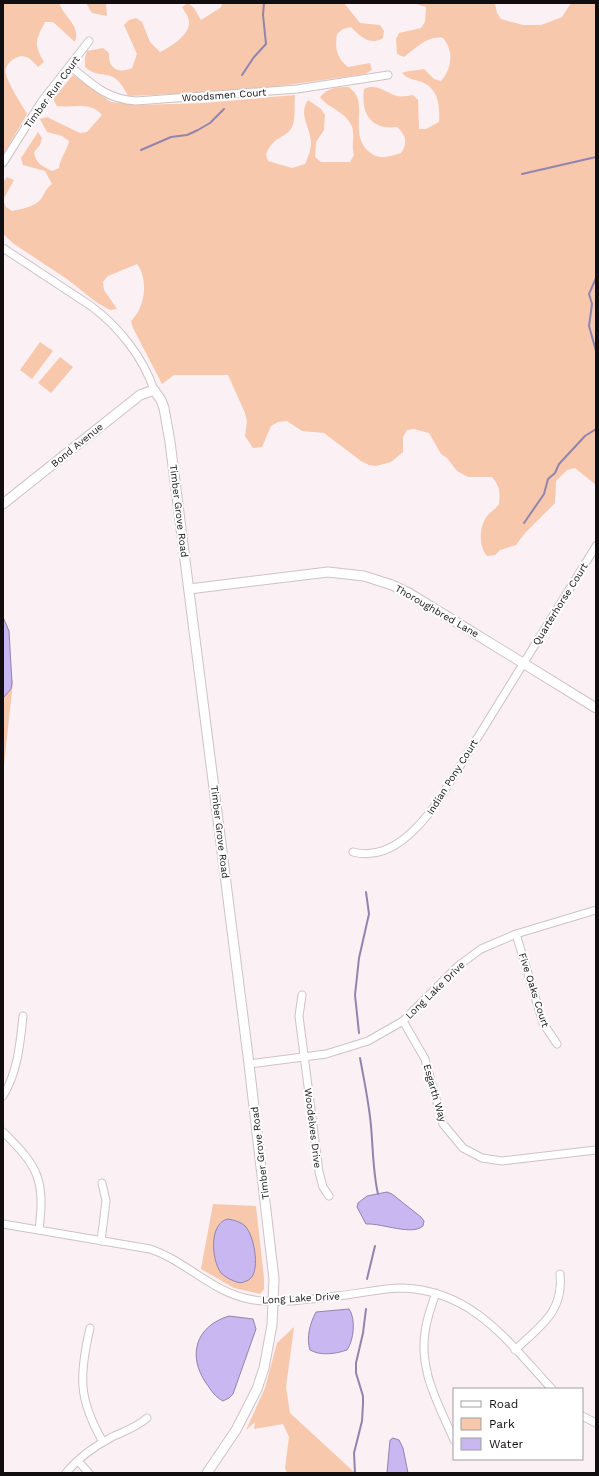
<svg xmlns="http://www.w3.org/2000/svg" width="599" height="1476" viewBox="0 0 599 1476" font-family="'Work Sans',sans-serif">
  <rect width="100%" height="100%" fill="#fbf0f3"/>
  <g fill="#f8c8ac">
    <path d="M3 3H59C64 17 81 26 75 42L53 22H45C36 40 33 43 44 62L38 67C35 64 30 58 26 57 17 53 3 65 6 74 9 86 21 103 27 114L3 155Z"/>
    <polygon points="86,3 106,3 107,16 92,13"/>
    <path d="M188 3 194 8 201 20 220 8 223 3H344L360 23 380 25 384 31 383 38C370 46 361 37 351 27L343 29 337 34C335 48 336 57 348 67L370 63 372 70 365 74 246 91 128 96C113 64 102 82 85 67V58L87 51 103 48 109 53C108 69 119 74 132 68L137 54 124 25 129 20 136 18 142 22 150 42 160 52C170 47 190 35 189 22 189 17 184 11 182 7Z"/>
    <path d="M413 3H495L497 13 501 19 523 25H541L562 17 571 3H596V485L575 468 567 470 556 481 555 503 525 533 516 545 500 550 495 555 487 556C478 546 479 525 488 515 491 511 496 509 499 504 500 493 500 486 492 477H468L457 471 447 458 441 454 429 433 414 429 407 430 403 437V452L391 462 376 466 369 465 361 461 324 433 302 431 287 421 278 422 271 426 262 447 253 448 245 436 247 421 245 413 228 375H174L162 384 133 328 131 321C145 308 149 280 137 264L108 276 103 282 104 290 117 309 110 310 96 302 67 279 14 244 3 234V182L7 177 14 180 3 200 6 207 12 211C21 209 35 207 41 199 45 193 46 188 52 184L45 171 23 165 21 158 38 132 42 138 40 145 34 152C36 164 42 166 52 171L59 168C60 158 67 151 69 141L62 136 47 132 40 119 47 117 80 133 87 132 102 115C91 101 73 108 57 106L53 99 73 75 111 102 140 105 204 103 295 95C294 104 296 119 292 127 286 139 274 135 266 154L268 161 292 168 305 164C308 157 311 150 311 142 310 126 298 115 308 100L321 109 325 115 324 130 316 142 315 157 321 162H350L354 155C351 146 355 136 352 127 347 112 329 109 320 97 329 87 337 87 349 87 353 91 357 94 358 100 362 117 353 135 367 150 378 161 388 157 401 153 408 143 406 135 397 127 370 130 361 113 364 89 377 83 384 92 397 96 401 97 408 96 413 95L418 100 419 129H426L439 122C440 107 439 89 422 82 414 80 408 79 402 73 409 70 416 71 424 69L434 79 441 81C452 69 454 51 443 38 428 35 416 48 404 57L397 54 396 39 399 33 421 28 425 22 426 7Z"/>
    <polygon points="40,342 53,351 32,379 20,370"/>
    <polygon points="60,357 73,367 51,393 38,383"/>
    <polygon points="3,645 13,682 3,774"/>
    <polygon points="213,1204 256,1206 264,1278 264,1289 260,1294 234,1288 201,1269"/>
    <polygon points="294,1327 286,1387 290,1413 355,1473 287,1473 285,1468 289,1437 283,1424 254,1429 255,1422 246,1430 265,1388 277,1343"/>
  </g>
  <g fill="#c8b7f1" stroke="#9184ae">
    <polygon points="3,617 9,631 12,683 11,689 3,698"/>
    <path d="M387 1192 392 1194 421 1217 424 1221 423 1226C412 1236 382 1223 366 1224L357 1207 358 1203 367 1196Z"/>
    <path d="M228 1219C234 1220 241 1222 245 1226 254 1235 260 1268 251 1278 248 1281 244 1282 240 1283 233 1281 226 1278 221 1273 211 1259 209 1223 228 1219Z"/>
    <path d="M349 1309C356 1319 354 1340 347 1350 335 1354 321 1356 310 1350 306 1338 310 1323 316 1312Z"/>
    <path d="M229 1316 253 1319 256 1329 233 1394 229 1398 223 1401C215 1397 211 1390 206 1383 187 1355 196 1326 229 1316Z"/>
    <polygon points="393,1438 399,1440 403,1448 408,1473 387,1473 390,1440"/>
  </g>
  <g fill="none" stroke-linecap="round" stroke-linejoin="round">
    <g stroke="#9184ae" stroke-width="2">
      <polyline points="242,75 254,57 266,44 263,15 264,3"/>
      <polyline points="141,150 171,137 187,135 198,130 210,123 224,109"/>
      <polyline points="522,174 596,157"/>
      <polyline points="596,278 589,294 592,304 589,326 596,351"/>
      <polyline points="524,523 544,494 548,479 555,473 559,464 585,436 596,429"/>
      <polyline points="359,1033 355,995 359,958 369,914 366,892"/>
      <path d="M360 1058C364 1080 369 1103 371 1126 373 1148 373 1173 378 1194"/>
      <polyline points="367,1279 375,1246"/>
      <polyline points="355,1473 354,1453 362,1421 363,1404 363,1396 356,1373 356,1363 363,1333 366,1309"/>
    </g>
    <defs>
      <g id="minor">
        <path d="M70 66C92 84 106 99 136 101L297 89 388 75"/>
        <polyline points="3,163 42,101 89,41"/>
        <path d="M3 248 91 306C119 327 143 357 154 390"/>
        <path d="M353 852C390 862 420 827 439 800L596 546"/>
        <polyline points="516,934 543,1023 557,1044"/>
        <polyline points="302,995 299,1016 319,1172 323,1187 329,1196"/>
        <polyline points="403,1021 425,1059 443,1124 463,1148 482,1158 502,1161 596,1150"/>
        <polyline points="249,1064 326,1054 368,1041 403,1021 458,966 481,949 516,934 596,910"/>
        <path d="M3 1096C18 1071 20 1044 23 1016"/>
        <path d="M3 1132C39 1167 45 1180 39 1230"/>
        <path d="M3 1224 150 1249C186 1261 212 1292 249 1299 275 1305 311 1299 337 1296 359 1294 381 1288 403 1288 474 1291 508 1342 552 1389"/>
        <polyline points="101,1241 106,1201 102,1183"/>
        <path d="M436 1293C432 1304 428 1315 426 1326 417 1368 438 1403 454 1440"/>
        <path d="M90 1328C79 1376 78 1399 103 1442"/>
        <path d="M515 1350C540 1326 564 1312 560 1274"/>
        <polyline points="582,1416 596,1423"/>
        <polyline points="78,1461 89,1473"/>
        <path d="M66 1473C78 1458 95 1446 112 1437 125 1431 137 1427 147 1418"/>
      </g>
      <g id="tertiary">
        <polyline points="3,504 140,395 154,390 161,400 164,408 170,442 249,1064 274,1279 272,1325 264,1368 257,1389 236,1430 207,1473"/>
        <polyline points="189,589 328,572 364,576 392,585 409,593 596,708"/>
      </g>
    </defs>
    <use href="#minor" stroke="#cdc2c6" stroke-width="9"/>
    <use href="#tertiary" stroke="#cdc2c6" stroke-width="11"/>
    <use href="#minor" stroke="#fff" stroke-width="7"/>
    <use href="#tertiary" stroke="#fff" stroke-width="9"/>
  </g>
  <g text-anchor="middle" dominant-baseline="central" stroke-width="4" stroke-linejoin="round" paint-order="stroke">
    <g font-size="10" fill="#120e10" stroke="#fff">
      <text transform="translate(52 92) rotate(-54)">Timber Run Court</text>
      <text transform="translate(224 95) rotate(-4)">Woodsmen Court</text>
      <text transform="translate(77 445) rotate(-39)">Bond Avenue</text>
      <text transform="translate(179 511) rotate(83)">Timber Grove Road</text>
      <text transform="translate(560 604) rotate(-58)">Quarterhorse Court</text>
      <text transform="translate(437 611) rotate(30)">Thoroughbred Lane</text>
      <text transform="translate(452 777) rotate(-58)">Indian Pony Court</text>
      <text transform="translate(220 832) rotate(83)">Timber Grove Road</text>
      <text transform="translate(435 990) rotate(-44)">Long Lake Drive</text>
      <text transform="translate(534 990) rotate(72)">Five Oaks Court</text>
      <text transform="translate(435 1093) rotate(74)">Esgarth Way</text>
      <text transform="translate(313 1128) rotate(83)">Woodelves Drive</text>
      <text transform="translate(260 1153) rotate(-97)">Timber Grove Road</text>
      <text transform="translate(301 1298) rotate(-3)">Long Lake Drive</text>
    </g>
  </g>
  <rect width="599" height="1476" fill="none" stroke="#120e10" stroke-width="8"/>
  <rect x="453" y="1388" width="130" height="72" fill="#ffffff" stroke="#a09f9f"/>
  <rect x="461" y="1401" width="20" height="6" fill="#ffffff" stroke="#a09f9f"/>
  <text x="489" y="1408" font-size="12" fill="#120e10">Road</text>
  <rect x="461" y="1418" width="20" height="12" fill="#f8c8ac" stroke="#a09f9f"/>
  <text x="489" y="1428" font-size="12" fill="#120e10">Park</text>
  <rect x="461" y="1438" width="20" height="12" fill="#c8b7f1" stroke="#a09f9f"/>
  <text x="489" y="1448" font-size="12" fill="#120e10">Water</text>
</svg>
